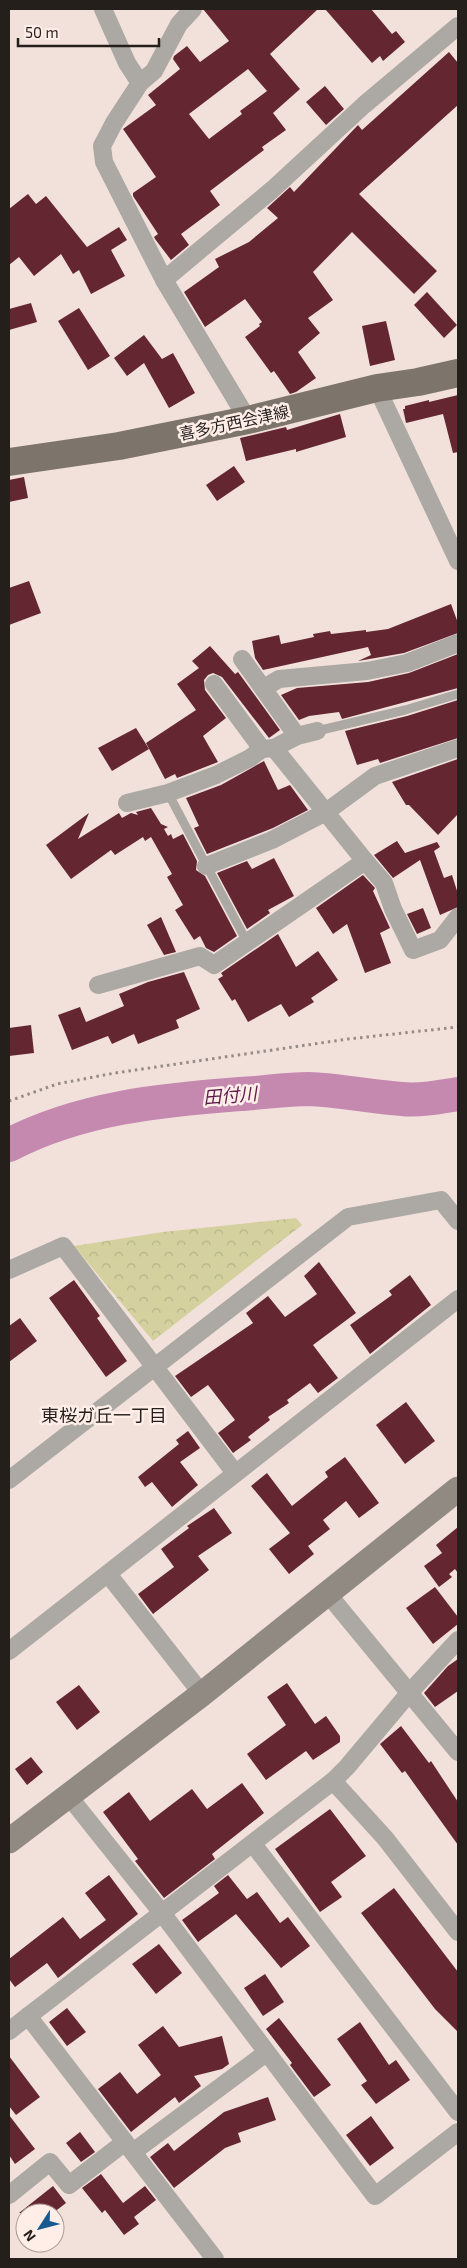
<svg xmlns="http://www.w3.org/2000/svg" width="467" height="2268" viewBox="0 0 467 2268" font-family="'Exo 2','Noto Sans JP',sans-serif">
  <defs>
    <pattern id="park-crowns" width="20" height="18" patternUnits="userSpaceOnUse" patternTransform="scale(1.25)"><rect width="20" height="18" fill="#d4d19f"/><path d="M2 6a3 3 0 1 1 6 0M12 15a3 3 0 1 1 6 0" fill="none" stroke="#b6b388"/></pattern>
  </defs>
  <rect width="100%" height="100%" fill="#f2e1db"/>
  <polygon fill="url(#park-crowns)" points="296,1218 302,1225 153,1341 74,1246 163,1232"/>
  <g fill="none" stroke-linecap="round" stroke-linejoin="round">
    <path stroke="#c589b0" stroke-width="34" d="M9 1145C80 1108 161 1100 240 1094 262 1093 285 1089 308 1089 340 1090 370 1097 402 1099 420 1101 440 1097 458 1094"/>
  </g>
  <g fill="#642732" fill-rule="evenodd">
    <path d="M203 9H318L270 54 300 89 273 113 286 130 262 147 264 150 210 191 220 205 181 234 189 245 171 260 155 239 154 237 158 234 133 196V193L156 177 123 129 156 105 148 95 180 69 173 59 174 56 187 46 200 62 229 41ZM248 69 267 91 240 111 242 114 209 139 189 114Z"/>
    <polygon points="325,9 371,9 392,34 396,31 405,42 383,61 380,56 372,63"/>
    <polygon points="449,52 458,63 458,105 359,194 437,271 414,294 352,232 313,272 333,300 308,318 320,333 298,352 316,378 296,392 290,394 274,371 271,373 245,337 260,326 259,324 262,322 245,299 205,327 184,292 219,267 215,259 249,242 278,218 267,208 290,187 294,192 358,125 362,130"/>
    <polygon points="325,86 344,109 326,125 306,102"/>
    <polygon points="28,194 36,204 46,196 87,247 119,227 127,240 111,250 125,276 91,294 79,270 73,274 61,254 34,276 19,257 9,265 9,209"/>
    <polygon points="427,292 457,325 444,338 414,305"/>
    <polygon points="31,303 37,322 9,330 9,309"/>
    <polygon points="79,308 110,356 88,370 58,321"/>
    <polygon points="386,321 395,360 370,366 362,326"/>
    <polygon points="144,335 162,359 173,353 195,393 169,408 144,363 127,376 114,358"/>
    <polygon points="458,395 458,452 453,453 443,414 406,423 403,409 405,409 405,406 429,400 429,402"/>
    <polygon points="340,414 346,437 296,452 296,449 246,461 240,438 286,427 287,430"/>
    <polygon points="234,466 245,482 217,501 206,485"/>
    <polygon points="24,477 28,498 9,502 9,480"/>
    <polygon points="29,581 41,613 9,625 9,588"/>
    <polygon points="451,604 458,623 458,633 404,653 358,661 371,655 368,647 263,670 255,658 252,641 279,635 281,644 314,637 313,634 330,631 331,634 366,630 366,632 388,629"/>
    <polygon points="210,646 235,674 238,672 280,730 269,738 222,677 213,673 208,675 204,680 205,690 226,718 203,736 218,762 177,778 175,774 165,779 146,743 196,710 177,684 199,668 192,661"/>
    <polygon points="458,654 458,688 342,719 339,712 309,716 299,720 281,695 297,688 368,682 409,673"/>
    <polygon points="458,700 458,738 380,763 378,759 357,765 345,731 407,716"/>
    <polygon points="136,728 149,749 112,771 98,748"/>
    <polygon points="458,759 458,814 438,835 409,805 406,805 392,782"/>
    <polygon points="264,761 278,790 290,785 308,810 273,828 207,854 194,828 199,826 186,798 221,785"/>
    <polygon points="151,808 161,824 168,827 164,829 168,836 171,834 173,839 183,834 197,861 196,870 205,876 237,936 214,952 206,948 200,936 194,940 175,910 183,905 167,877 172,874 151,837 145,841 143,837 115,855 111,850 71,879 46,845 89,813 78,839 119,813 122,818 131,813 138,815 136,812"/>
    <polygon points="397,841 405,853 437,842 440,847 434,851 444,878 452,875 458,894 458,907 440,915 420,860 393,878 374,855"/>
    <polygon points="274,858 294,896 268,910 270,913 247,929 217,873 247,861 252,869"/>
    <polygon points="363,875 375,888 373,891 390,928 380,933 391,963 365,973 347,924 333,934 316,908"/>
    <polygon points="423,908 431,928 417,934 407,914"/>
    <polygon points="161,917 176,952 164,955 147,925"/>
    <polygon points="278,934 296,967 318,951 338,980 311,998 314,1002 289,1017 281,1004 248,1022 235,999 232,1001 218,979 223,976 221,973"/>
    <polygon points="184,972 200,1009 176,1020 179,1028 138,1044 134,1034 112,1044 108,1036 72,1050 58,1015 80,1007 86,1022 124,1006 119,994 148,982"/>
    <polygon points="31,1025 34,1053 9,1056 9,1028"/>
    <polygon points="319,1262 356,1313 313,1345 338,1378 318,1393 310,1383 287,1400 289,1403 268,1417 270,1420 248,1437 251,1440 233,1453 218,1433 235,1420 208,1385 191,1397 175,1376 253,1323 246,1313 268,1296 285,1317 317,1294 304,1276"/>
    <polygon points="410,1275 431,1305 370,1354 350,1325 392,1295 389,1291"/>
    <polygon points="74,1280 100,1316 97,1318 127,1361 106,1377 49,1298"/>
    <polygon points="20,1318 37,1341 9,1362 9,1326"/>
    <polygon points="406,1402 435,1441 405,1464 376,1425"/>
    <polygon points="188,1431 200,1448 180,1462 198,1485 172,1507 152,1482 145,1487 138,1477 179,1444 176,1440"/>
    <polygon points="345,1457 379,1503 359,1518 346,1501 323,1520 330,1529 308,1546 314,1554 289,1574 269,1549 290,1533 251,1486 267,1473 292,1506 328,1477 325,1472"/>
    <polygon points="214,1508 232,1533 198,1556 209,1570 153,1614 138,1594 174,1567 161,1549 189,1528 187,1526"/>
    <polygon points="458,1527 458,1573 455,1569 449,1574 452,1577 439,1587 424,1566 442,1553 436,1545"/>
    <polygon points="435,1587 458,1617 458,1624 433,1644 406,1608"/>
    <polygon points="458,1659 458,1691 435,1707 424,1693 448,1666"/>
    <polygon points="287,1683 315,1724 326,1716 340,1736 340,1742 313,1760 306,1751 266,1780 247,1754 286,1725 267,1697"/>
    <polygon points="79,1685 100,1712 77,1730 56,1702"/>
    <polygon points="401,1726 429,1763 431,1761 458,1802 458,1845 405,1771 402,1773 380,1744"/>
    <polygon points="31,1757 43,1772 27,1785 15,1769"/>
    <polygon points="242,1783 264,1813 212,1854 215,1859 164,1898 135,1861 138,1859 103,1812 129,1792 150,1821 192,1789 207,1809"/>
    <polygon points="330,1809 366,1856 331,1882 342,1897 320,1912 275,1849"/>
    <polygon points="109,1875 138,1914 58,1978 47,1963 15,1987 9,1979 9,1959 63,1917 80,1939 106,1920 85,1893"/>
    <polygon points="228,1875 247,1899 257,1892 280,1923 288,1917 310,1946 281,1968 236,1914 198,1942 182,1920 219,1893 214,1886"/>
    <polygon points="394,1888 458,1972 458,2032 435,2009 361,1913"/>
    <polygon points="159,1944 182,1973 156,1994 132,1964"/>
    <polygon points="265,1974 284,2002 263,2016 244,1988"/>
    <polygon points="67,2008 86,2032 67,2046 49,2022"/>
    <polygon points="279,2018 331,2085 314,2097 290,2065 292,2063 266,2029"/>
    <polygon points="360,2022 389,2065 396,2060 410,2080 376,2104 361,2085 367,2081 337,2039"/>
    <polygon points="163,2026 179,2047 222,2036 229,2064 222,2069 194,2076 201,2086 179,2103 175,2097 131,2132 98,2089 120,2072 137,2094 161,2075 138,2045"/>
    <polygon points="9,2056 40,2097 16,2115 9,2106"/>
    <polygon points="268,2097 276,2120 238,2133 241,2142 225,2148 174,2188 150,2157 168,2143 174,2151 224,2112"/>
    <polygon points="9,2115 35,2149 15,2164 9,2155"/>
    <polygon points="371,2116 394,2148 370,2166 346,2135"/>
    <polygon points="80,2132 95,2152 81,2162 66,2143"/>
    <polygon points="101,2174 123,2203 145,2186 156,2200 134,2217 139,2224 124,2235 105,2210 102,2213 82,2188"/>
    <polygon points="53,2186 66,2203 53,2213 19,2213"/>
  </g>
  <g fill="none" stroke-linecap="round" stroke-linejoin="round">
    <polyline stroke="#978b87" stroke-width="3" stroke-dasharray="2.5 4" stroke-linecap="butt" points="9,1101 57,1084 115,1073 348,1039 458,1027"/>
    <g stroke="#aca8a3" stroke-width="9">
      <polyline points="317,731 405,710 458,694"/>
      <polyline points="168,793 247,942"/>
    </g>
    <g stroke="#aca8a3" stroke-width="18">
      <polyline points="103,9 127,63 140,83"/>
      <polyline points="193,9 179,24 154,71 140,83 114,123 102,146 104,162 164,280 248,420"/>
      <polyline points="164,280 273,189 364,105 458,26"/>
      <polyline points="377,388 458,561"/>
      <polyline points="242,659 297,736"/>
      <polyline points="214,684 262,749"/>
      <polyline points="264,688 279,679 367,671 407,663 458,643"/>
      <polyline points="274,748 365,861"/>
      <polyline points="127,803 168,793 216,775 250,758 262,749 274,748 297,736 317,731"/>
      <polyline points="206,866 272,840 326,812 375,776 458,748"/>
      <polyline points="98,985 200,956 214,965 365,861 384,883 393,909 413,950 440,940 458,917"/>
      <polyline points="9,1270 63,1246 235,1473"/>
      <polyline points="9,1480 348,1217 441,1200 458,1221"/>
      <polyline points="108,1574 202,1694"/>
      <polyline points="327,1593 458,1752"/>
      <polyline points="9,1651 458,1299"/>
      <polyline points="333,1781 385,1838 458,1932"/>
      <polyline points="67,1794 162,1913 375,2196 458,2132"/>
      <polyline points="253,1844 458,2112"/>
      <polyline points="28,2016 215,2259"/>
      <polyline points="9,2031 333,1781 347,1767 410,1692 458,1640"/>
      <polyline points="133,2152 266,2053"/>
      <polyline points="9,2195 50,2162 69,2185 125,2142"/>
    </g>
    <polyline stroke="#918a82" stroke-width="25" points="9,1841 202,1694 458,1489"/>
    <polyline stroke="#7d756b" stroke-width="28" points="9,462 119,446 248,420 377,388 418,382 458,373"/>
  </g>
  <g text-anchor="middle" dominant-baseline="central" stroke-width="5" stroke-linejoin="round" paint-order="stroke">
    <g font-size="16" fill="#251f1c" stroke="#ffeee8">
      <text transform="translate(234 422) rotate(-12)">喜多方西会津線</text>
    </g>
    <g font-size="18" font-style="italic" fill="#5e184b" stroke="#ffeee8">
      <text transform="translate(230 1095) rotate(-5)">田付川</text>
    </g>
    <g font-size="18" fill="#251f1c" stroke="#ffeee8">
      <text x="104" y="1415">東桜ガ丘一丁目</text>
    </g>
  </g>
  <rect width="467" height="2268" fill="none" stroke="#251f1c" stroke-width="20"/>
  <g transform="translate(40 2228) rotate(234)"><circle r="24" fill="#ffeee8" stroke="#a89b96"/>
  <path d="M0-4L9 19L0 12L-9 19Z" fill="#175a8f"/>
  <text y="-8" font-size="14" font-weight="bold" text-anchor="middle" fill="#251f1c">N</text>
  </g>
  <path d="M18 38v8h141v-8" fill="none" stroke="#251f1c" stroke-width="2.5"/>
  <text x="25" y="38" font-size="15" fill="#251f1c" stroke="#ffeee8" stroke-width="4" paint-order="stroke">50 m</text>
</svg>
